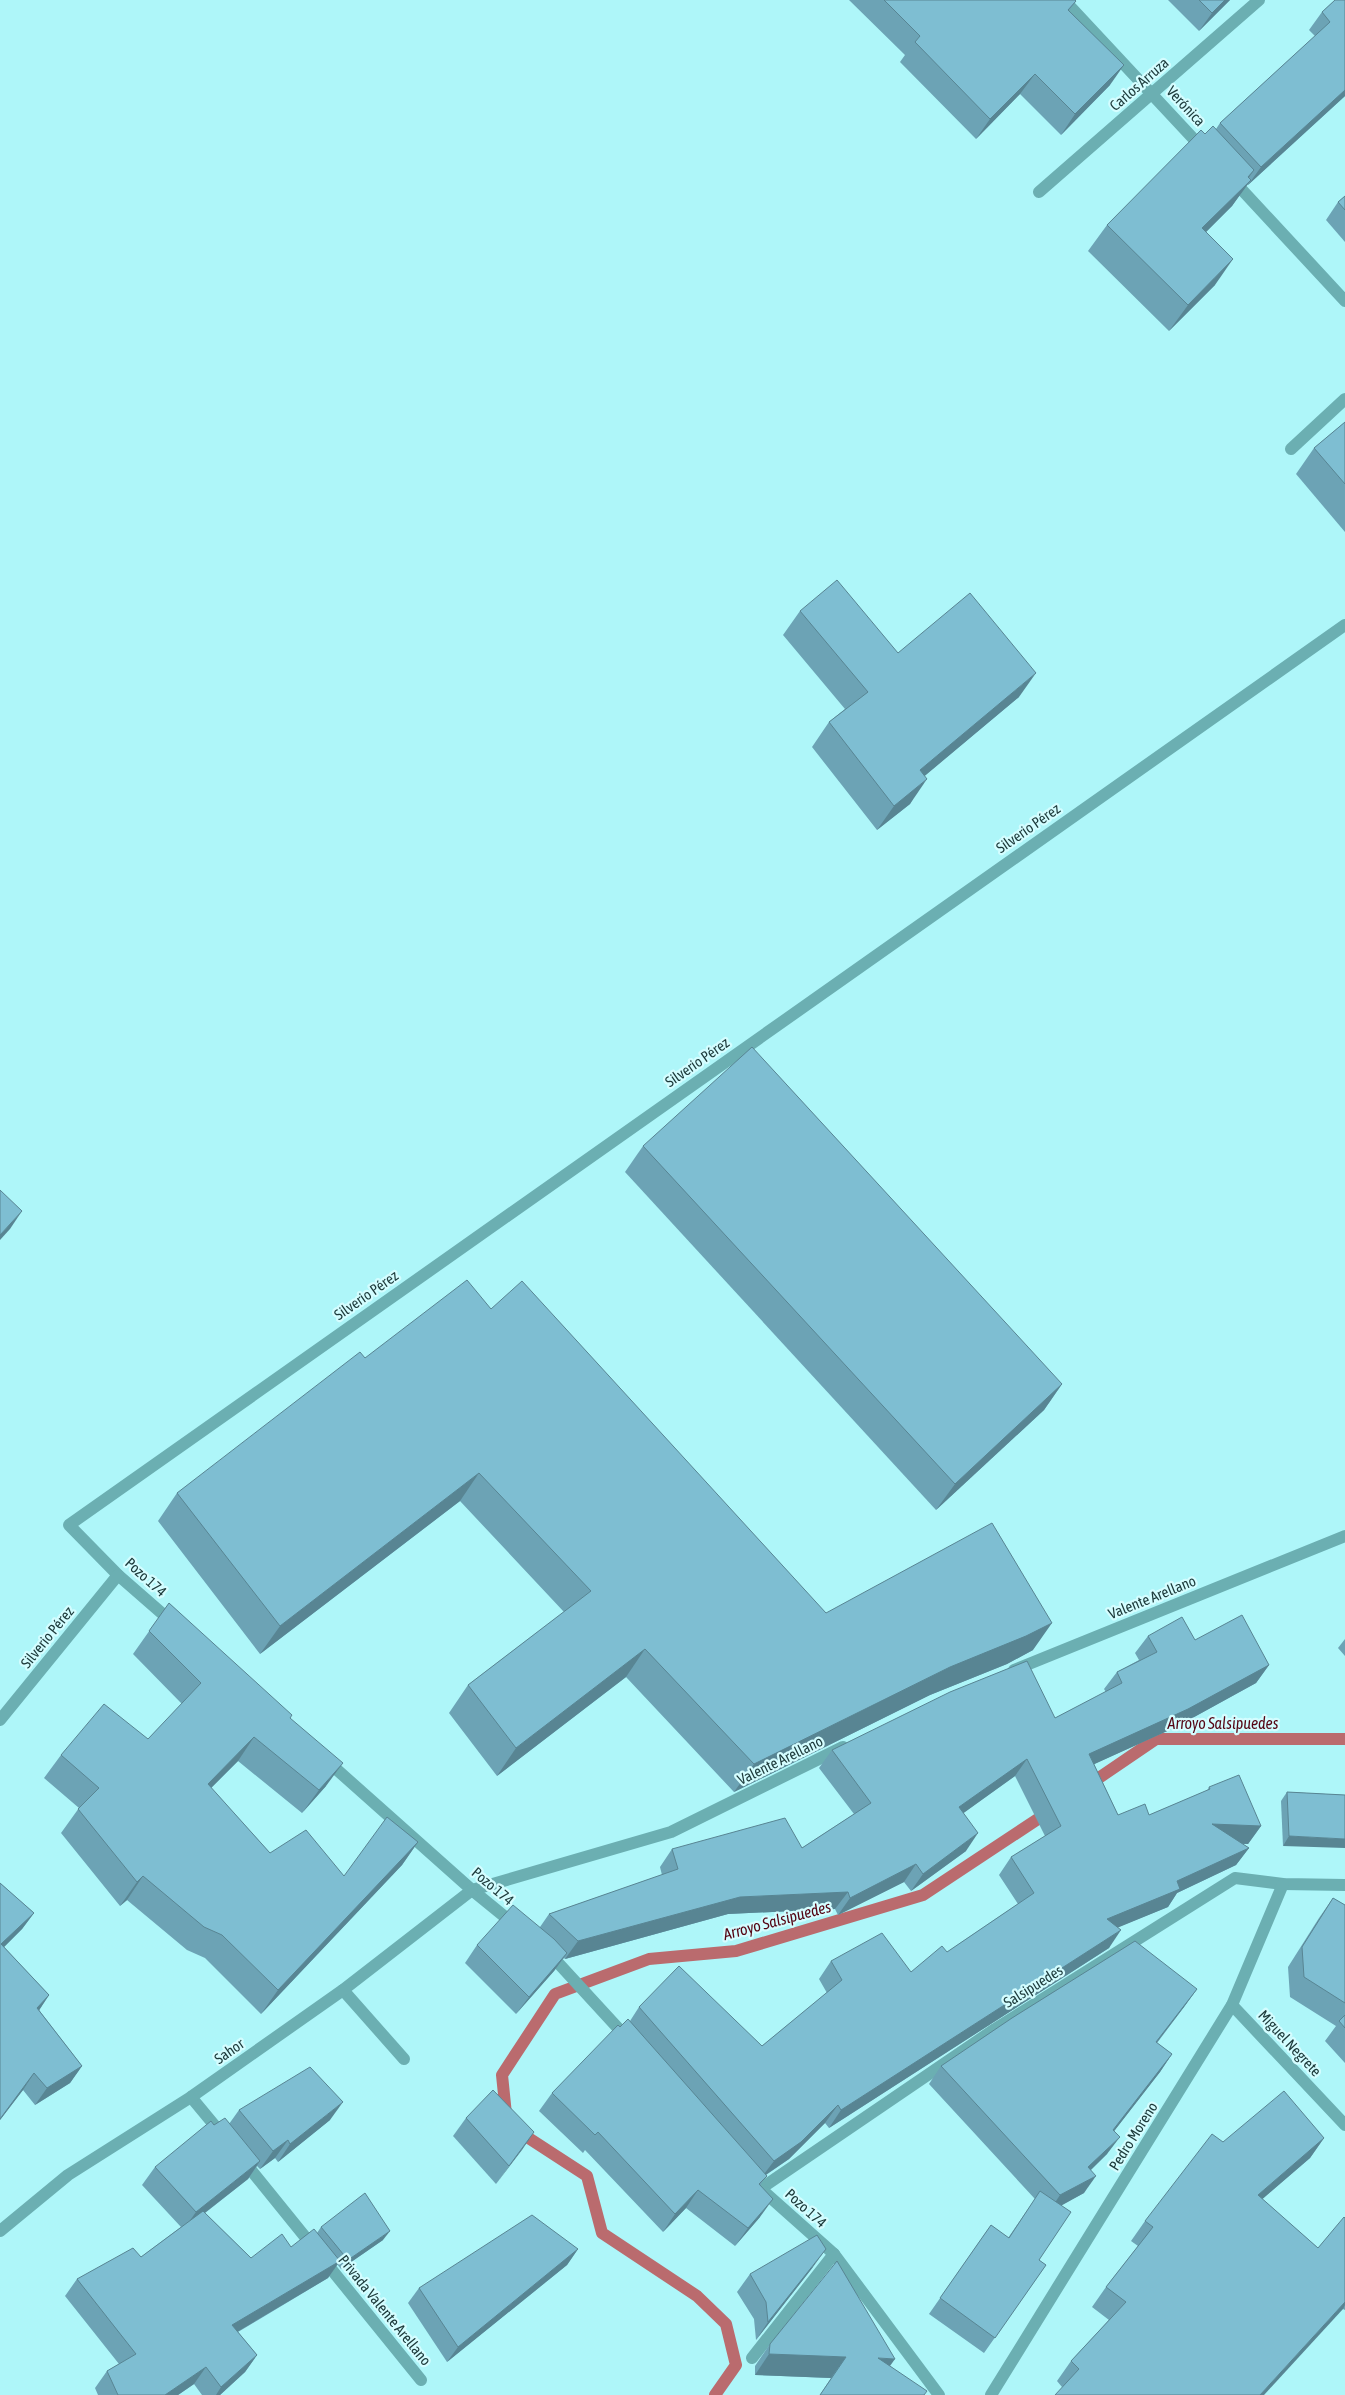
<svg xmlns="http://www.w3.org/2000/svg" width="1345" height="2395" viewBox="0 0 1345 2395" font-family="'Asap Condensed',sans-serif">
  <rect width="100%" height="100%" fill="#aef6f9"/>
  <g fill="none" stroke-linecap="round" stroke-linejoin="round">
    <g stroke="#ba6b6e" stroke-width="12">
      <polyline points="1087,1786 1156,1739 1345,1739"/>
      <polyline points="715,2395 736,2365 726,2324 697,2296 602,2233 587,2176 507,2124 502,2075 555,1994 649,1959 736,1951 923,1895 1050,1811"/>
    </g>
    <g stroke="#6bafb2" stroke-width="12">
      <polyline points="1014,1670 1345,1536"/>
      <polyline points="472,1890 671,1832 843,1747"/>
      <polyline points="343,1990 404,2059"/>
      <polyline points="191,2097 225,2138"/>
      <polyline points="242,2159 421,2380"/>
      <polyline points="760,2189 995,2029 1235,1878 1283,1884 1345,1885"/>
    </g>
    <g stroke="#6bafb2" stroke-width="12">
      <polyline points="1064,0 1203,149"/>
      <polyline points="1231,178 1345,301"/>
      <polyline points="1039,192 1259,0"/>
      <polyline points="1291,449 1345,399"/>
      <polyline points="173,1623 118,1575 69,1525 1345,625"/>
      <polyline points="0,1720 118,1575"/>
      <polyline points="326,1760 472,1890 516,1926"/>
      <polyline points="549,1953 628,2039"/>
      <polyline points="1232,2005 1345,2125"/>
      <polyline points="761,2189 834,2254 939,2395"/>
      <polyline points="0,2231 68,2175 191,2097 343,1990 472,1890"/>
      <polyline points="752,2358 834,2254"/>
      <polyline points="991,2395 1232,2005 1283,1884"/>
    </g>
  </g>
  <g fill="#6ca3b5">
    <polygon points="849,0 1075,0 1076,1 1069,11 1110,85 1061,135 1020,94 976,139 900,62 905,55"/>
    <polygon points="1168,0 1230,0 1199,31"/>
    <polygon points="1335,0 1345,96 1248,185 1247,184 1232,206 1206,232 1215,285 1169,331 1088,251 1107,225 1205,134 1216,129 1220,123 1315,36 1309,30 1322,12"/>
    <polygon points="1345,196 1345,242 1326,220 1338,202"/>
    <polygon points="1345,422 1345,532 1296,474 1314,448"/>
    <polygon points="800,611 898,653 1019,697 924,776 910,804 877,830 812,747 829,722 845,709 783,635"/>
    <polygon points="643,1146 1062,1384 1044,1410 936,1510 625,1172"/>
    <polygon points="491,1309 826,1613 1033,1650 1007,1664 930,1695 734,1792 626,1677 497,1776 449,1713 468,1685 564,1612 460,1501 260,1654 158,1521 177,1493 365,1358"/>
    <polygon points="169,1603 290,1718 326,1786 302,1813 238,1761 211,1788 270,1853 344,1876 418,1842 402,1865 261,2014 205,1958 187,1950 127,1900 120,1906 61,1833 79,1808 44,1778 61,1755 148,1739 182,1704 133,1654"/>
    <polygon points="1148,1636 1195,1640 1269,1665 1256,1683 1176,1727 1094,1764 1118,1815 1149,1815 1207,1791 1209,1787 1261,1826 1248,1844 1243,1844 1249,1848 1236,1865 1177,1893 1168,1907 1118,1927 1109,1948 829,2128 825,2123 789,2159 766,2175 760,2186 760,2217 735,2246 686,2208 663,2232 585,2150 583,2153 539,2111 552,2093 620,2027 630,2021 639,2007 762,2046 827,1993 819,1979 831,1961 911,1972 947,1952 1018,1904 999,1875 1011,1857 1045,1836 1015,1776 963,1813 966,1851 911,1891 904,1882 838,1915 835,1909 728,1914 565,1959 564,1958 554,1971 516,2014 465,1963 477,1945 540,1927 549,1914 662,1875 660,1867 672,1849 802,1848 854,1814 819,1768 832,1750 1055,1718 1106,1692 1104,1689 1117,1672 1139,1660 1135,1653"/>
    <polygon points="1345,1639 1345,1656 1338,1648"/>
    <polygon points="1287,1792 1345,1795 1283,1846 1281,1801"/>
    <polygon points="0,1883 34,1913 22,1929 4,1947 49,1995 39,2010 82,2066 70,2083 35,2105 23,2090 0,2120"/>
    <polygon points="1333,1898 1345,1905 1345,2063 1325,2041 1336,2026 1290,1997 1288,1967 1319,1918"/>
    <polygon points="1197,1989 1184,2007 1157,2043 1172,2054 1160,2072 1114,2131 1107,2154 1091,2170 1084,2193 1061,2205 1039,2260 1046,2265 984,2353 929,2314 991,2225 1008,2238 1035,2199 929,2084 941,2066"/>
    <polygon points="239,2110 330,2120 278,2162 275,2158 260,2169 257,2166 248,2179 205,2213 251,2258 291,2247 317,2233 321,2227 383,2240 341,2269 337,2264 328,2278 238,2332 257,2355 245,2372 220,2395 202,2395 194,2384 178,2395 98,2395 95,2388 107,2371 119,2364 65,2296 77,2279 141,2257 181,2227 142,2185 155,2167 229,2124"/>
    <polygon points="466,2118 534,2132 496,2184 453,2136"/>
    <polygon points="1324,2138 1310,2158 1262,2199 1318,2248 1345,2218 1345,2310 1343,2309 1062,2387 1057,2381 1071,2361 1109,2320 1092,2307 1106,2287 1138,2246 1131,2241 1145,2221 1223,2142"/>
    <polygon points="578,2249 567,2265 447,2362 408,2303 419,2288"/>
    <polygon points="813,2267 756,2340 754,2319 737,2292 750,2274"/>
    <polygon points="770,2344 890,2366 924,2395 820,2395 831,2378 755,2375 755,2366"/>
  </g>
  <g fill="#588593">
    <polygon points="1225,0 1230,0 1199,31 1212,13"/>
    <polygon points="1124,65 1110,85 1061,135 1075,114"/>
    <polygon points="1035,74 1020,94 976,139 990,119"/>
    <polygon points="1345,90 1345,96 1248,185 1261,167"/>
    <polygon points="1254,170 1241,189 1251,180 1232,206 1184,254 1202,228 1248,177"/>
    <polygon points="1233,259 1215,285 1169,331 1188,305"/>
    <polygon points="1036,673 1019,697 902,795 920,770"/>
    <polygon points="927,779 910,804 877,830 894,806"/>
    <polygon points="22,1211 10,1229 0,1240 0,1235"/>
    <polygon points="1062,1384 1044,1410 936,1510 955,1484"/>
    <polygon points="479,1473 460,1501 260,1654 280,1626"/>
    <polygon points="1052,1623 1033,1650 1007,1664 930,1695 734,1792 754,1764 950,1667"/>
    <polygon points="645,1649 626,1677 497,1776 516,1748"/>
    <polygon points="1269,1665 1256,1683 1176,1727 1077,1772 1089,1754"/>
    <polygon points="254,1737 238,1761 191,1808 208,1784"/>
    <polygon points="1027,1759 1015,1776 947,1825 959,1807"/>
    <polygon points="343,1763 326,1786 302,1813 319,1790"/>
    <polygon points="1212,1824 1261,1826 1248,1844 1199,1842"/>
    <polygon points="978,1833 966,1851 911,1891 923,1874"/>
    <polygon points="1289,1836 1345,1839 1345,1848 1283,1846"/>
    <polygon points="418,1842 402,1865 261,2014 278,1990"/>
    <polygon points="1249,1848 1236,1865 1177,1893 1168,1907 1095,1937 1107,1919 1177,1881"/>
    <polygon points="916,1864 904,1882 838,1915 850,1898"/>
    <polygon points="143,1876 127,1900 120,1906 137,1882"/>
    <polygon points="848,1892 835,1909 728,1914 565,1959 578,1941 740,1897"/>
    <polygon points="34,1913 22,1929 0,1951 1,1944"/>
    <polygon points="1121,1930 1109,1948 829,2128 841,2110"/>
    <polygon points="567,1953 554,1971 516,2014 529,1997"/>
    <polygon points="1197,1989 1184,2007 1144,2059 1156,2042"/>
    <polygon points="49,1995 38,2012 37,2008"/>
    <polygon points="1172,2054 1160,2072 1101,2148 1113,2130"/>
    <polygon points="82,2066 70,2083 35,2105 47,2088"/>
    <polygon points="34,2073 23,2090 0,2120 0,2119"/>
    <polygon points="343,2102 330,2120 278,2162 290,2144"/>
    <polygon points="838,2105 825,2123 789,2159 761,2178 774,2161"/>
    <polygon points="534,2132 522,2150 496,2184 509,2166"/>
    <polygon points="1120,2137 1107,2154 1076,2184 1088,2167"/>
    <polygon points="1324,2138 1310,2158 1244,2215 1258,2195"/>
    <polygon points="288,2140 275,2158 260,2169 273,2151"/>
    <polygon points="260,2161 248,2179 184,2229 196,2212"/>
    <polygon points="1096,2176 1084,2193 1048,2213 1060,2195"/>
    <polygon points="698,2190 686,2208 663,2232 675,2214"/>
    <polygon points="773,2199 760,2217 735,2246 748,2228"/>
    <polygon points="390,2231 383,2240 341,2269 348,2260"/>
    <polygon points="578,2249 567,2265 447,2362 458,2347"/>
    <polygon points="826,2249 813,2267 756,2340 768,2322"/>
    <polygon points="340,2261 328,2278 220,2342 232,2325"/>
    <polygon points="1345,2302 1345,2305 1343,2309 1264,2395 1260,2395"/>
    <polygon points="769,2354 846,2357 831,2378 755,2375"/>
    <polygon points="257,2355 245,2372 220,2395 216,2395 221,2387"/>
    <polygon points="878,2358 895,2359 880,2380"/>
    <polygon points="206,2367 194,2384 178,2395 165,2395"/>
  </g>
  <g fill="#7ebed2" stroke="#588593">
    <polygon points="884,0 1075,0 1076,1 1068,10 1124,65 1075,114 1035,74 990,119 915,42 920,36"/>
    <polygon points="1199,0 1225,0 1212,13"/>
    <polygon points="1335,0 1345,0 1345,90 1261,167 1220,123 1330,22 1322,12"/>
    <polygon points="1213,126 1254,170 1248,177 1251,180 1202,228 1233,259 1188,305 1107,225 1201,130 1205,134"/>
    <polygon points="1345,196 1345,210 1338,202"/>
    <polygon points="1345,422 1345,484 1314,448"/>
    <polygon points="837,580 898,653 970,593 1036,673 920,770 927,779 894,806 829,722 868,692 800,611"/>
    <polygon points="752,1047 1062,1384 955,1484 643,1146"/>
    <polygon points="0,1190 22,1211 0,1235"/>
    <polygon points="467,1280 491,1309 522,1281 826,1613 992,1523 1052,1623 1026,1636 950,1667 754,1764 645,1649 516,1748 468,1685 591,1591 479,1473 280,1626 177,1493 360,1352 365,1358"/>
    <polygon points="169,1603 292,1715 290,1718 343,1763 319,1790 254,1737 208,1784 270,1853 306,1830 344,1876 387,1817 418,1842 278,1990 222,1935 204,1927 143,1876 137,1882 78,1809 99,1788 61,1755 104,1704 148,1739 201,1683 149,1631"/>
    <polygon points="1242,1615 1269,1665 1188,1709 1089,1754 1118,1815 1145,1804 1149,1815 1210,1789 1209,1787 1239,1775 1261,1826 1212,1824 1249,1848 1177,1881 1180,1889 1107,1919 1121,1930 841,2110 838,2105 801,2142 774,2161 639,2007 679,1966 762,2046 842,1980 831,1961 882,1933 911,1972 942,1946 947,1952 1034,1893 1011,1857 1061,1826 1027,1759 959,1807 978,1833 923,1874 916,1864 850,1898 848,1892 740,1897 578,1941 549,1914 678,1869 672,1849 785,1818 802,1848 871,1803 832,1750 950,1692 1027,1661 1055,1718 1122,1683 1117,1672 1157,1652 1148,1636 1182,1617 1195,1640"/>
    <polygon points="1287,1792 1345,1795 1345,1839 1289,1836"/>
    <polygon points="0,1883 34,1913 1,1944 49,1995 37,2008 82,2066 47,2088 34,2073 0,2119"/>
    <polygon points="1333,1898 1345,1905 1345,2003 1304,1977 1302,1947"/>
    <polygon points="513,1905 554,1939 567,1953 529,1997 477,1945"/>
    <polygon points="1135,1941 1197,1989 1156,2042 1172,2054 1113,2130 1120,2137 1088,2167 1096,2176 1060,2195 941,2066 1012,2018"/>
    <polygon points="1345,2015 1345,2028 1339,2021"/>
    <polygon points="628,2019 767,2176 759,2184 773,2199 748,2228 698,2190 675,2214 598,2132 595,2135 552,2093 618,2025 620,2027"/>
    <polygon points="310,2067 343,2102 290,2144 288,2140 273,2151 239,2110"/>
    <polygon points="493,2090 534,2132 509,2166 466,2118"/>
    <polygon points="1284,2091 1324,2138 1258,2195 1318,2248 1344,2217 1345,2218 1345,2302 1260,2395 1055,2395 1079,2369 1071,2361 1126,2302 1106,2287 1153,2227 1145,2221 1212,2134 1223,2142"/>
    <polygon points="225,2118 260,2161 196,2212 155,2167 211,2121 214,2125"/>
    <polygon points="1040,2191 1071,2212 1039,2260 1046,2265 995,2338 940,2298 991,2225 1009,2238"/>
    <polygon points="365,2193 390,2231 348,2260 321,2227"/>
    <polygon points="203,2211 251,2258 282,2234 291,2247 314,2229 340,2261 232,2325 257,2355 221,2387 206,2367 165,2395 118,2395 107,2371 136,2354 77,2279 133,2248 141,2257"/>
    <polygon points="532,2215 578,2249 458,2347 419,2288"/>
    <polygon points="817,2235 826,2249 768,2322 766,2302 750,2274"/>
    <polygon points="837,2261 895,2359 878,2358 927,2391 924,2395 820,2395 846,2357 769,2354 770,2344"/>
  </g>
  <g text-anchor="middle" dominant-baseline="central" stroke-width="4.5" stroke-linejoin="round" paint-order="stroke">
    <g font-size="15" fill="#1c393a" stroke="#d4fdff">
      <text transform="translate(1139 84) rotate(-41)">Carlos Arruza</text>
      <text transform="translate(1186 106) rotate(47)">Verónica</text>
      <text transform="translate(1028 828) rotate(-35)">Silverio Pérez</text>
      <text transform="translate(697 1062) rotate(-35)">Silverio Pérez</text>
      <text transform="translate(366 1295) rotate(-35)">Silverio Pérez</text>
      <text transform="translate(146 1577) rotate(42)">Pozo 174</text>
      <text transform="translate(1152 1597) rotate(-22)">Valente Arellano</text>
      <text transform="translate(47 1637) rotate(-51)">Silverio Pérez</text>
      <text transform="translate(780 1760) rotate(-26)">Valente Arellano</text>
      <text transform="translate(493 1886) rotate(40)">Pozo 174</text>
      <text transform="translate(1033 1986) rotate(-32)">Salsipuedes</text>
      <text transform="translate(1290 2043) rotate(47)">Miguel Negrete</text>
      <text transform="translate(229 2051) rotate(-35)">Sahor</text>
      <text transform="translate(1133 2136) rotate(-58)">Pedro Moreno</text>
      <text transform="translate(806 2208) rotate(42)">Pozo 174</text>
      <text transform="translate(385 2310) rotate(51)">Privada Valente Arellano</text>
    </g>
    <g font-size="16" font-style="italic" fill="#540413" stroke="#d4fdff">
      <text x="1223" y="1723">Arroyo Salsipuedes</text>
      <text transform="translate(777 1920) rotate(-15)">Arroyo Salsipuedes</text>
    </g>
  </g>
</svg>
